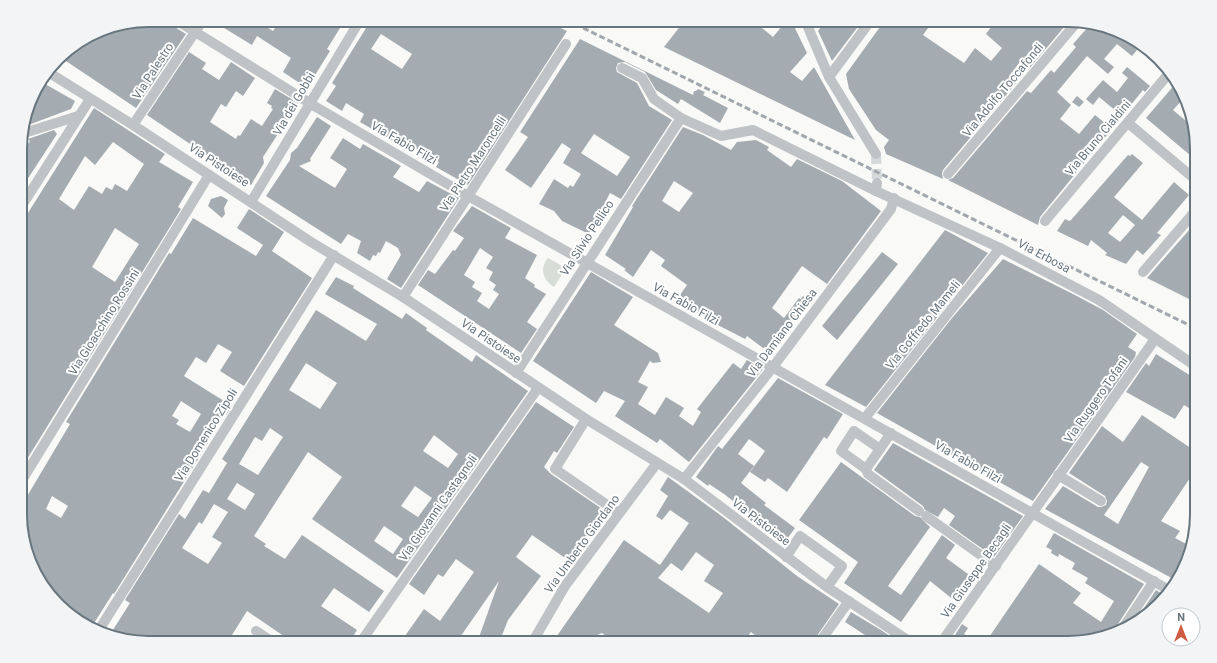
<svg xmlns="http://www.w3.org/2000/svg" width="1217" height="663" viewBox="0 0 1217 663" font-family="Roboto,sans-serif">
  <rect width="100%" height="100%" fill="#f9f9f7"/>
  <path fill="#d9ddd7" d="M548 258 566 268 554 287C543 280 539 269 548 258Z"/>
  <g fill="#a4acb1" fill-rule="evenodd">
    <polygon points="149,20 169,20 173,26 186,34 136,108 60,57 64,52 100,30"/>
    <polygon points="211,20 256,20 273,31 280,20 345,20 327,49 330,51 307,88 283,72 291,58 257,36 252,45"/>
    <path d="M371 20H544L567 31 468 185 436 167 439 162 408 144 405 148 360 122 364 114 346 103 342 111 326 101 336 86 332 83ZM381 34 412 54 402 69 371 49Z"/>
    <polygon points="685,20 752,20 773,37 787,20 791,20 807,53 790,72 802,81 814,67 855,140 664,47"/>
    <polygon points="826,20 863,20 832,61 818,31"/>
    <polygon points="885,20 934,20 923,35 964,63 975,48 991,61 1002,48 986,34 996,20 1070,20 1028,70 1020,62 1009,76 1017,82 943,170 942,173 943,179 886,154 884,147 889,140 876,130 849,89 846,74"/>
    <polygon points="1089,26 1132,37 1141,45 1132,56 1117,44 1104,59 1114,67 1108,74 1087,56 1057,92 1071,105 1060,119 1079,134 1095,115 1112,129 1040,217 1038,225 948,180 953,178 1027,91 1031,93 1051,70 1054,73 1076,47 1073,44"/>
    <path d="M580 39 693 95 694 91H696L698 89 705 92 703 95 728 108 720 123 681 99 678 104 656 90 645 72 625 62 618 63 616 68 617 72 637 83 649 106 672 120 621 199 610 193 589 234 562 221 554 211 539 204 554 179 568 188 570 185 573 187 581 174 563 163 571 149 562 143 531 188 505 170 528 137 520 132ZM594 134 630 157 617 176 581 153Z"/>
    <polygon points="189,52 206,63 202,69 219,80 231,62 255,78 243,96 236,91 226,107 221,104 210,122 236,139 238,135 240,136 251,119 262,126 273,109 271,108 272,106 267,103 275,89 298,103 263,157 264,163 251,185 147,115"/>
    <polygon points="1127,67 1150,86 1145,92 1143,90 1122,116 1099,97 1093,105 1086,99 1103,80 1117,92 1128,78 1122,73"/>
    <polygon points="1177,82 1183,99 1173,110 1192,126 1197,140 1197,161 1146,118"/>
    <polygon points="45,84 75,101 71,109 23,127 33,92 37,87 41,90"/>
    <polygon points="1077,96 1084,102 1079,107 1072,102"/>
    <path d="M94 108 165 154 159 162 193 182 178 207 181 209 21 469V224ZM113 142 144 164 127 191 115 184 112 190 106 187 102 194 89 186 74 210 59 199 85 156 95 165ZM115 228 139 244 115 282 92 267Z"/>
    <polygon points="317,117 331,126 310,159 311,161 299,166 335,188 347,169 330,158 343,138 360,149 363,144 401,166 393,177 419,192 427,181 459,198 401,288 387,279 401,255 398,248 386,241 380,253 378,252 376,256 373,255 370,261 357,253 361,241 348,234 341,244 266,196 290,160 291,153 297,148"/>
    <path d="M683 127 703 135 731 150 737 142 756 140 769 147 767 150 791 167 797 159 842 181 881 211 827 284 802 266 772 308 784 318 799 298 801 299 803 296 809 301 795 318 794 317 776 344 775 343 769 350 765 347 763 348 747 336 745 339 712 322 677 299 687 285 661 266 665 260 651 250 633 277 624 270 626 269 605 255 633 207 632 206ZM674 181 693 193 679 212 662 201Z"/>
    <polygon points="54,130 57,134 21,189 21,155 30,141 28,139"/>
    <path d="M1132 154 1143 163 1114 197 1142 220 1174 182 1189 195 1157 233 1161 235 1143 255 1137 250 1126 264 1105 255 1107 253 1091 240 1088 246 1057 231 1065 219 1069 221 1071 220 1128 155 1130 156ZM1123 215 1135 225 1120 242 1108 233Z"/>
    <polygon points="221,196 228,200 224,208 225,214 222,218 208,206 211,199"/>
    <path d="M472 206 511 228 505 238 537 255 525 278 535 285 534 287 546 294 527 322 537 329 521 353 418 285 428 270 435 274 453 250 455 251 464 238 453 231ZM480 248 493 257 486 268 493 272 489 280 496 285 493 290 499 294 489 309 477 301 482 293 472 287 475 282 464 275Z"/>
    <path d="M249 209 284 232 272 251 312 278 244 386 220 371 232 352 218 344 206 363 196 357 184 376 232 406 226 415 223 414 206 442 208 443 114 594 113 593 91 628 85 626 42 586 21 531V495L26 498 70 424 66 422 169 253 171 254 193 218 256 256 263 245 237 228ZM181 401 201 414 190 432 176 424 179 420 172 416ZM52 496 68 506 61 518 46 509Z"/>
    <polygon points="1197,221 1197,303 1147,278"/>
    <polygon points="945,230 988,253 866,407 825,385"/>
    <polygon points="882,252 898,264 837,340 822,326"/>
    <polygon points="1003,259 1073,294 1103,310 1137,334 1128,347 1136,352 1135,357 1033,501 877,413 952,318"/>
    <polygon points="591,272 633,297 614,325 658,353 661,362 653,363 650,361 638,382 648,387 638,404 655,415 666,397 684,408 679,416 693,426 701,412 697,409 733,363 741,369 747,360 763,369 689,462 660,439 657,443 615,416 625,401 604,391 596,403 533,361"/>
    <path d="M336 277 354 286 353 288 402 319 406 313 427 328 426 330 472 362 476 355 528 391 397 578 312 519 342 477 308 452 254 536 266 544 264 546 285 559 302 535 384 591 369 612 334 588 321 606 357 630 349 643H294L247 611 227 643H149L111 633 130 603 125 600 179 514 185 519 203 490 209 493 227 463 222 459 316 310 366 341 377 324 325 294ZM306 363 337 383 320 409 289 390ZM270 428 283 437 258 475 239 464 255 437 262 441ZM434 435 458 454 448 468 423 451ZM237 483 255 494 245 510 227 499ZM415 486 432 498 418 517 401 506ZM214 504 228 512 212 537 222 543 208 564 182 548 199 522 202 524ZM384 526 403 539 393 554 374 541Z"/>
    <polygon points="1156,354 1191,376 1194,373 1197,373 1197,406 1194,411 1184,405 1175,419 1126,392 1146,363 1149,366"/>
    <polygon points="778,378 843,414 827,439 824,437 787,492 768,478 765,482 750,472 765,451 756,444 749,439 738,454 754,466 741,483 766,503 764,505 795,528 787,539 771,528 768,532 750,520 751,515 724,494 709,484 708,486 696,477 718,446 722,449"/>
    <polygon points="536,402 574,427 557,453 554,451 544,467 551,474 605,511 568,560 532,535 516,557 541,576 508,620 499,643 477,643 499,581 456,643 400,643 424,609 440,621 474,572 456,559 443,577 438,574 424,595 409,584"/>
    <path d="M1142 415 1192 449 1197 442V478L1192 475 1161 521 1180 531 1175 538 1190 546 1180 578 1177 581 1045 509 1063 486 1098 507H1101L1106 505 1107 501 1105 496 1069 473 1102 426 1123 442ZM1141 462 1149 467 1118 524 1104 515Z"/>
    <polygon points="893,443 1023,516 994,557 949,525 955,516 944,508 938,517 925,510 923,506 874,470"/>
    <polygon points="841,462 915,516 920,517 930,527 888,586 901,595 942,535 955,545 946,558 968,574 966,581 968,583 955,601 930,581 901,622 844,583 858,562 799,520"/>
    <path d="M668 477 723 517 797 576 839 604 812 643H765L751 632 743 643H616L602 633 595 636 590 643H552L624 540 660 565 689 523 670 510 662 520 656 516 668 496 660 490ZM696 552 714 565 704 581 723 593 709 613 658 578 671 563 682 571Z"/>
    <polygon points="1054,533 1144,584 1118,624 1117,630 1076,643 1059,643 1050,637 1046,643 985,643 1039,564 1081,593 1073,603 1101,622 1114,601 1085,583 1088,578 1072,569 1075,563 1059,554 1058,557 1051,553 1052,550 1046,547"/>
    <polygon points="1156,590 1164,595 1132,626"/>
    <polygon points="851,612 881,630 900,643 877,643 868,637 845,622"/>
    <polygon points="962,624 968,628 964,634 978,643 950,643"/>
  </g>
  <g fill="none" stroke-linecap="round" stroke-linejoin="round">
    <polyline stroke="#d4d8d9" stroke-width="10" stroke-dasharray="10 5" stroke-linecap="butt" points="876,154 877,183"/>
    <g stroke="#bfc3c6" stroke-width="10">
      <polyline points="176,20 316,107 468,196 1169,590"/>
      <polyline points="805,20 829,77 876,154"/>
      <polyline points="622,68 642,78 654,99 681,118"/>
      <polyline points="48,72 133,125 311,242 403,297 586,419 684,479 827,587 912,643"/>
      <polyline points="829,77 871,20"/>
      <polyline points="1128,123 1197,181"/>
      <polyline points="133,125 203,20"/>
      <polyline points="21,134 78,116"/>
      <polyline points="948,174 1077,22"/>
      <polyline points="877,183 876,191 1000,248 1099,300 1197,367"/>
      <polyline points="251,202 360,20"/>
      <polyline points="21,207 90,99"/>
      <polyline points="1045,221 1170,72"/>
      <polyline points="1143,272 1197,209"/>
      <polyline points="403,297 566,44"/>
      <polyline points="516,373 681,118 721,136 753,130 876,191"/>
      <polyline points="865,418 1000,248"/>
      <polyline points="586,419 555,469 619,513"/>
      <polyline points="891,433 866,469 868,474 919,511"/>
      <polyline points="866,469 841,451 854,431 880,449"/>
      <polyline points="1058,475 1101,501"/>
      <polyline points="684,479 773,367 891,209 894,198"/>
      <polyline points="21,482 209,175"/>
      <polyline points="926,516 996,566"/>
      <polyline points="786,557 800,536 842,566 827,587"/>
      <polyline points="1123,628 1154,581"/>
      <polyline points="99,630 334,255"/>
      <polyline points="256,631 274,643"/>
      <polyline points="360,643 538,388"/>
      <polyline points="532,643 565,586 657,463"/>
      <polyline points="819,643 849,601"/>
      <polyline points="941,643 1155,339"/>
    </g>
    <polyline stroke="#a1a7ac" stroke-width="3" stroke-dasharray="6 3" stroke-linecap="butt" points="567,20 1197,329"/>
  </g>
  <g text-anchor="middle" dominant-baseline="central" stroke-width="4" stroke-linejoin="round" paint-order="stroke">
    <g font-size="12" fill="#67757e" stroke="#fff">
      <text transform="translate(153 71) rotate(-57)">Via Palestro</text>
      <text transform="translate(1003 90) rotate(-50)">Via Adolfo Toccafondi</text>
      <text transform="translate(294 104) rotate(-60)">Via dei Gobbi</text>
      <text transform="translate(1098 138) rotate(-50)">Via Bruno Cialdini</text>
      <text transform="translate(404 143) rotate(30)">Via Fabio Filzi</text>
      <text transform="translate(473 164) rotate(-57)">Via Pietro Maroncelli</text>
      <text transform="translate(219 165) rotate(33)">Via Pistoiese</text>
      <text transform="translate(587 238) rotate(-57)">Via Silvio Pellico</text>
      <text transform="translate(1044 256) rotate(28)">Via Erbosa</text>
      <text transform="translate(686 304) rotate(29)">Via Fabio Filzi</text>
      <text transform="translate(104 322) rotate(-58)">Via Gioacchino Rossini</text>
      <text transform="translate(923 325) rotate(-51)">Via Goffredo Mameli</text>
      <text transform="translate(782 333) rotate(-53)">Via Damiano Chiesa</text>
      <text transform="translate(491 341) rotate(34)">Via Pistoiese</text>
      <text transform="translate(1096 400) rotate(-55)">Via Ruggero Tofani</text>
      <text transform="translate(206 435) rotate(-58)">Via Domenico Zipoli</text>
      <text transform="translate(968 462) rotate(29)">Via Fabio Filzi</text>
      <text transform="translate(438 508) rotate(-55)">Via Giovanni Castagnoli</text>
      <text transform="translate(761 522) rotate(37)">Via Pistoiese</text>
      <text transform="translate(582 544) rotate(-54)">Via Umberto Giordano</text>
      <text transform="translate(976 571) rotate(-55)">Via Giuseppe Becagli</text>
    </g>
  </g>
  <path d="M0 0H1217V663H0ZM149 27H1068A122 122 0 0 1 1190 149V514A122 122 0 0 1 1068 636H149A122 122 0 0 1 27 514V149A122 122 0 0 1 149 27Z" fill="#f3f4f5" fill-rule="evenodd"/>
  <path fill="none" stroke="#67757e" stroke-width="2" d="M149 27H1068A122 122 0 0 1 1190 149V514A122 122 0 0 1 1068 636H149A122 122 0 0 1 27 514V149A122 122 0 0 1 149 27Z"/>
  <g transform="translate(1181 627)"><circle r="19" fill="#ffffff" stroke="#c2c8cb"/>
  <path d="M0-3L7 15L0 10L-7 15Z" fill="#ce5c42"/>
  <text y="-6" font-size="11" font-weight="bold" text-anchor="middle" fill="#67757e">N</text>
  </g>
</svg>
